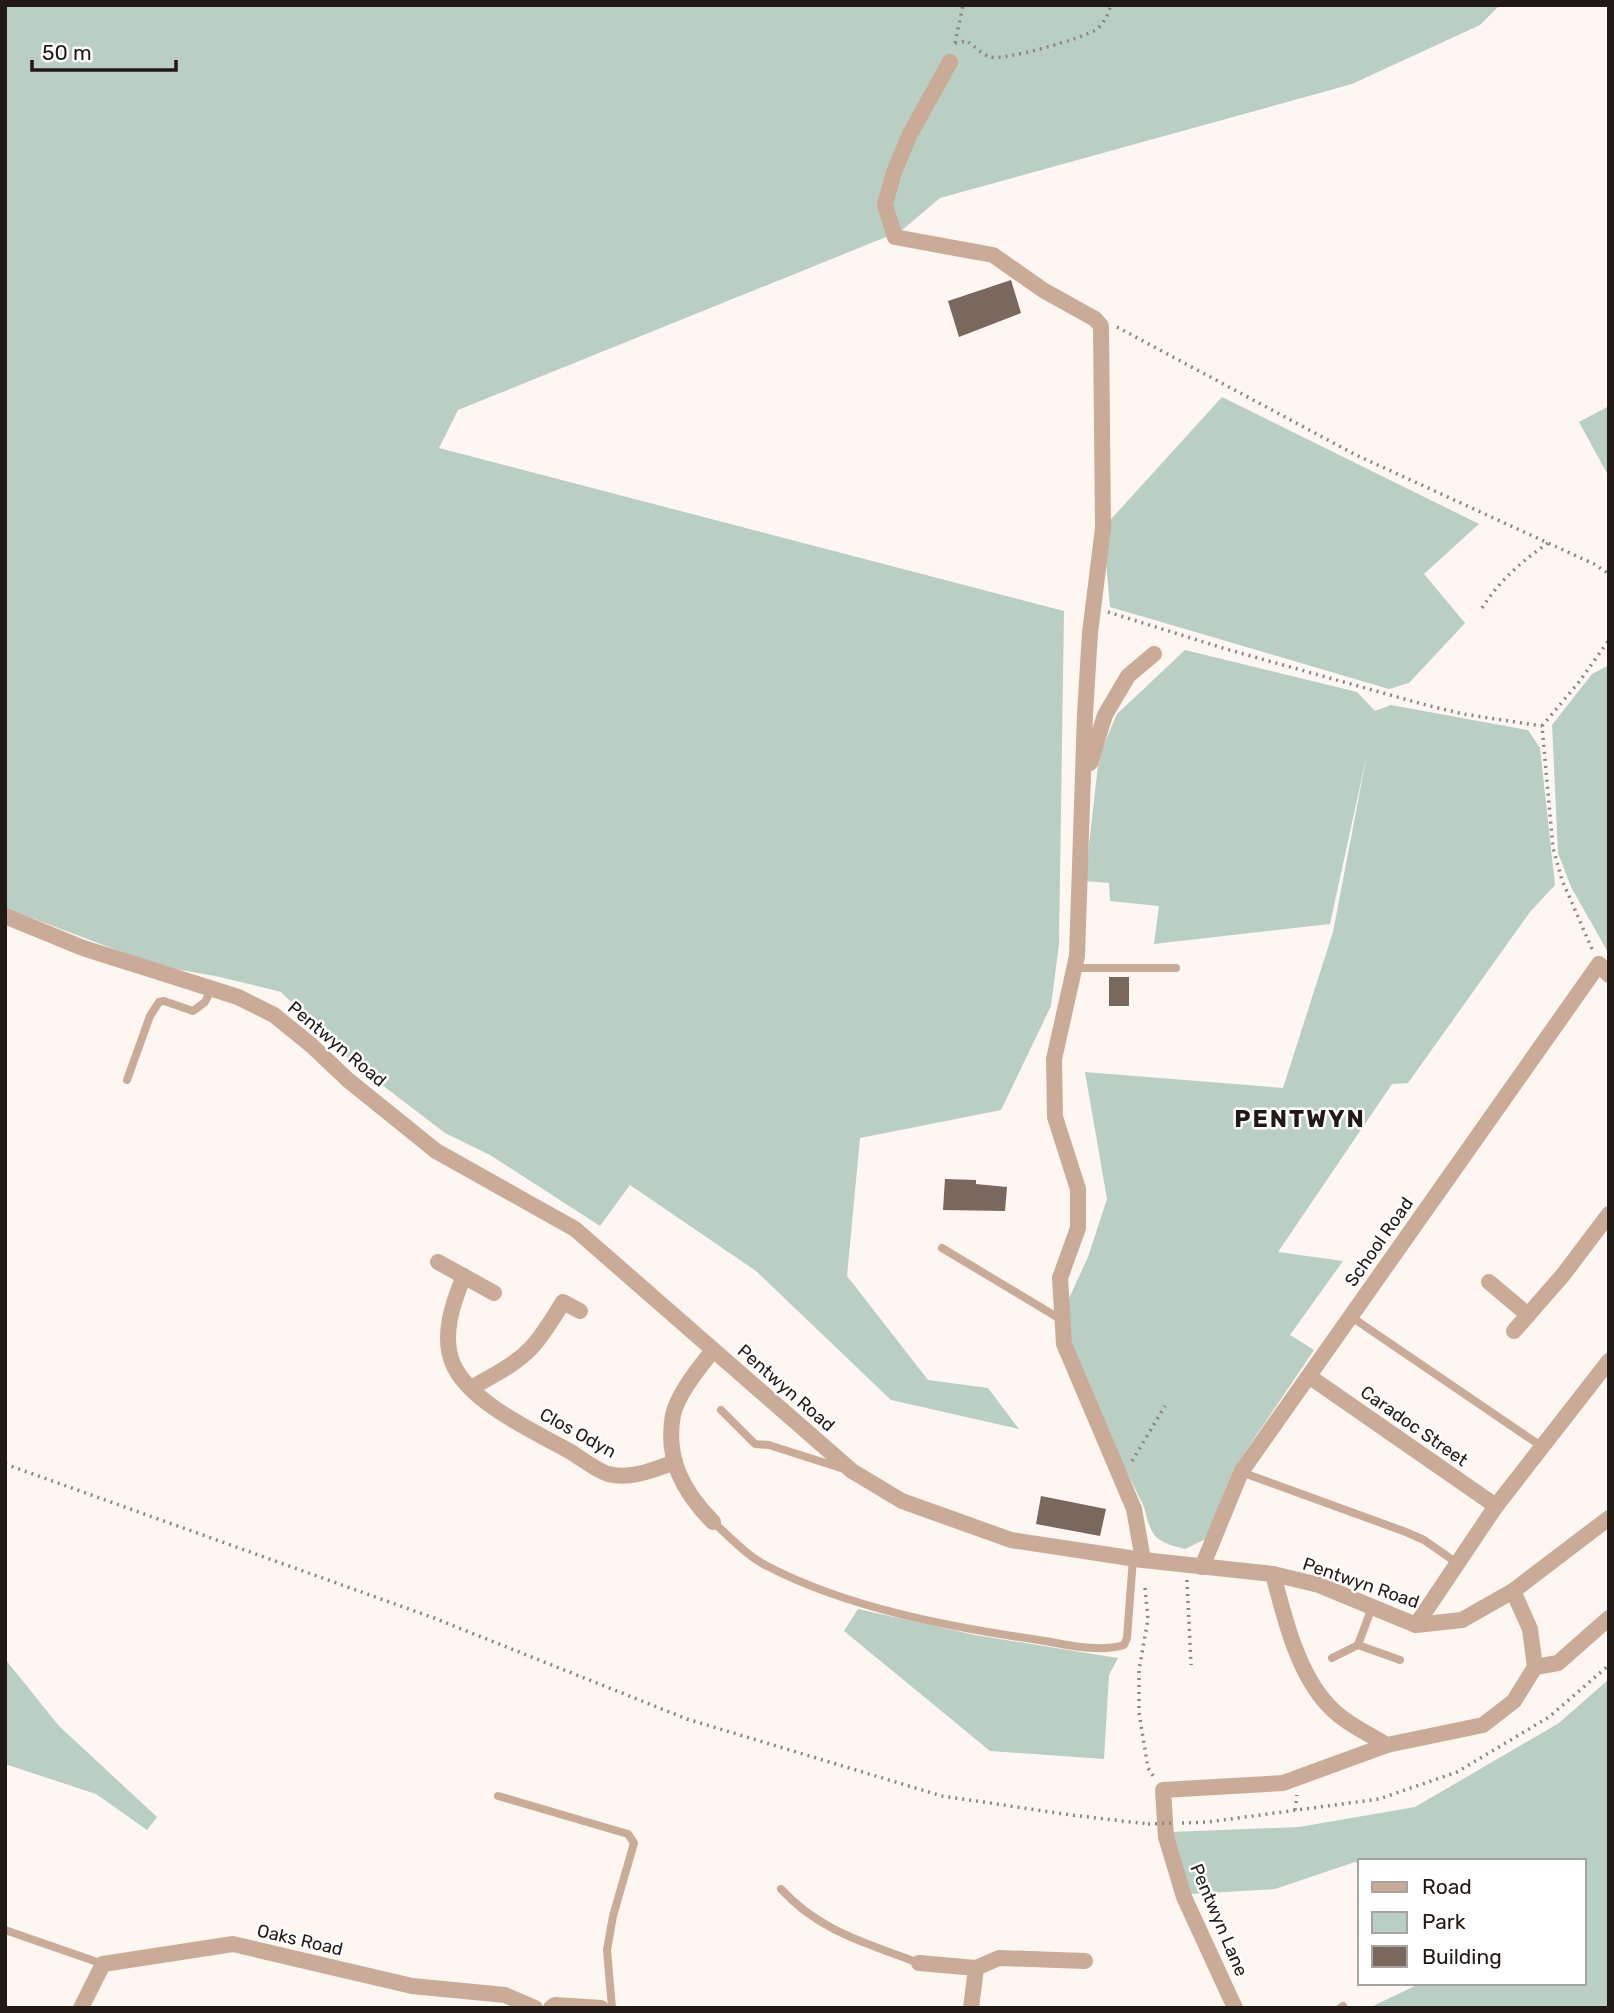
<svg xmlns="http://www.w3.org/2000/svg" width="1614" height="2013" viewBox="0 0 1614 2013" font-family="Rubik,sans-serif">
  <rect width="100%" height="100%" fill="#fef6f0"/>
  <g fill="#b9cfc4">
    <polygon points="5,5 1500,5 1480,25 1352,84 940,198 901,231 458,410 439,448 1064,611 1059,944 1051,1006 1001,1110 860,1138 847,1276 928,1380 988,1388 1019,1429 891,1400 756,1271 630,1185 600,1226 490,1155 445,1133 352,1062 281,992 220,977 159,966 5,908"/>
    <polygon points="1222,397 1479,524 1424,574 1465,623 1409,683 1389,689 1110,607 1103,528"/>
    <polygon points="1609,406 1609,477 1579,422"/>
    <path d="M1185 650 1357 692 1375 711 1391 705 1528 730 1540 748 1555 885 1530 912 1408 1083 1392 1084 1278 1252 1343 1261 1290 1335 1314 1350 1233 1470 1206 1539 1185 1549C1154 1541 1152 1538 1144 1507L1072 1361 1065 1307 1088 1257 1107 1199 1085 1072 1283 1088 1333 932 1367 754 1330 924 1154 944 1159 906 1110 901 1109 883 1085 881 1099 756 1117 714Z"/>
    <polygon points="1609,665 1609,954 1571,887 1558,853 1552,725 1592,674"/>
    <polygon points="858,1609 975,1635 1118,1658 1109,1675 1104,1759 990,1751 844,1631"/>
    <polygon points="5,1659 59,1726 157,1817 147,1830 96,1794 5,1764"/>
    <polygon points="1609,1679 1609,2008 1369,2008 1421,1983 1584,1983 1584,1861 1360,1861 1360,1865 1355,1862 1275,1889 1191,1894 1171,1832 1299,1827 1415,1807 1559,1723"/>
  </g>
  <g fill="#7a675e">
    <polygon points="1011,280 1021,313 959,337 948,301"/>
    <rect x="1109" y="977" width="20" height="29"/>
    <polygon points="945,1179 976,1180 976,1184 1007,1187 1005,1211 943,1210"/>
    <polygon points="1041,1496 1106,1509 1100,1536 1036,1524"/>
  </g>
  <g fill="none" stroke-linecap="round" stroke-linejoin="round">
    <g stroke="#8e8681" stroke-width="3.5" stroke-dasharray="2 5" stroke-linecap="butt">
      <path d="M955 43 967 41C974 46 983 55 990 57 1004 61 1085 38 1097 29 1105 22 1108 14 1111 5"/>
      <polyline points="955,43 963,5"/>
      <polyline points="1117,327 1356,455 1594,564 1609,574"/>
      <path d="M1482 608C1499 581 1522 561 1548 543"/>
      <polyline points="1108,612 1226,649 1426,705 1463,714 1542,726"/>
      <polyline points="1592,949 1562,880 1553,848 1542,726 1579,682 1609,640"/>
      <polyline points="1132,1461 1165,1406"/>
      <polyline points="5,1464 434,1618 687,1719 942,1796 1071,1815 1148,1824"/>
      <polyline points="1187,1580 1191,1665"/>
      <polyline points="1145,1588 1148,1619 1139,1670 1139,1713 1148,1768 1154,1777"/>
      <polyline points="1295,1810 1297,1795"/>
      <polyline points="1182,1823 1208,1822 1379,1799 1457,1772 1549,1717 1609,1665"/>
    </g>
    <g stroke="#caab97" stroke-width="8">
      <polyline points="1075,968 1176,968"/>
      <polyline points="127,1080 150,1016 159,1002 164,1001 193,1011 205,1002 212,988"/>
      <polyline points="942,1248 1062,1320"/>
      <polyline points="1350,1316 1541,1446"/>
      <polyline points="721,1410 755,1444 769,1445 844,1469"/>
      <polyline points="1241,1472 1406,1532 1424,1540 1457,1563"/>
      <path d="M713 1522C729 1536 747 1556 767 1566 848 1608 949 1627 1039 1640 1065 1644 1098 1653 1124 1645L1127 1638 1133 1558"/>
      <polyline points="1358,1645 1372,1607"/>
      <polyline points="1332,1658 1358,1645 1400,1660"/>
      <polyline points="498,1796 628,1834 634,1843 613,1916 607,1950 612,2008"/>
      <path d="M781 1889C819 1931 866 1943 919 1963"/>
      <polyline points="5,1930 103,1964"/>
      <polyline points="1340,2008 1343,2006"/>
    </g>
    <g stroke="#caab97" stroke-width="16">
      <polyline points="950,62 910,134 894,172 885,205 895,237 993,255 1043,290 1095,319 1101,326 1103,528 1090,633 1085,714 1077,956 1054,1059 1055,1117 1078,1189 1078,1228 1060,1278 1064,1344 1134,1509 1143,1560"/>
      <polyline points="1090,763 1105,715 1128,676 1154,654"/>
      <polyline points="5,916 83,948 238,997 274,1015 311,1045 348,1080 436,1151 575,1229 852,1471 902,1501 1011,1540 1143,1560 1273,1574 1319,1585 1416,1625 1462,1620 1513,1591 1609,1518"/>
      <polyline points="438,1262 494,1293"/>
      <path d="M464 1276C453 1302 441 1336 453 1364 470 1403 535 1432 571 1452 582 1459 596 1470 608 1474 631 1480 655 1469 675 1462"/>
      <polyline points="1489,1282 1528,1315"/>
      <polyline points="1514,1331 1563,1275 1609,1214"/>
      <polyline points="1310,1377 1496,1506"/>
      <path d="M471 1388C492 1376 515 1365 531 1348 544 1334 553 1318 563 1302L580 1311"/>
      <path d="M713 1522C683 1492 665 1458 673 1415 678 1393 700 1367 713 1350"/>
      <polyline points="1202,1567 1241,1472 1599,964 1609,975"/>
      <path d="M1273 1574C1284 1616 1297 1672 1328 1705 1343 1722 1367 1733 1387 1745"/>
      <polyline points="1416,1625 1496,1506 1609,1361"/>
      <polyline points="1535,1667 1558,1663 1609,1618"/>
      <polyline points="919,1963 976,1968 971,2008"/>
      <polyline points="976,1968 999,1958 1085,1961"/>
      <polyline points="81,2008 103,1964 233,1944 412,1986 505,1995 535,2008"/>
      <polyline points="551,2008 555,2005 601,2008"/>
      <polyline points="1235,2008 1184,1897 1166,1837 1163,1790 1283,1783 1387,1745 1483,1725 1514,1701 1535,1667 1530,1629 1513,1591"/>
    </g>
    <polyline stroke="#8e8681" stroke-width="3.5" stroke-dasharray="2 5" stroke-linecap="butt" points="1148,1824 1173,1823"/>
  </g>
  <g text-anchor="middle" dominant-baseline="central" stroke-width="5" stroke-linejoin="round" paint-order="stroke">
    <g font-size="18" fill="#201914" stroke="#fff">
      <text transform="translate(337 1044) rotate(40)">Pentwyn Road</text>
      <text transform="translate(1379 1242) rotate(-55)">School Road</text>
      <text transform="translate(786 1388) rotate(41)">Pentwyn Road</text>
      <text transform="translate(1414 1426) rotate(35)">Caradoc Street</text>
      <text transform="translate(578 1433) rotate(29)">Clos Odyn</text>
      <text transform="translate(1361 1583) rotate(19)">Pentwyn Road</text>
      <text transform="translate(1219 1920) rotate(67)">Pentwyn Lane</text>
      <text transform="translate(300 1940) rotate(13)">Oaks Road</text>
    </g>
    <g font-size="24" font-weight="bold" letter-spacing="2" fill="#201914" stroke="#fff">
      <text x="1300" y="1119">PENTWYN</text>
    </g>
  </g>
  <rect width="1614" height="2013" fill="none" stroke="#201914" stroke-width="14"/>
  <rect x="1358" y="1859" width="228" height="126" fill="#ffffff" stroke="#a6a3a1" stroke-width="2"/>
  <rect x="1372" y="1882" width="35" height="10" fill="#caab97" stroke="#a6a3a1" stroke-width="2"/>
  <text x="1422" y="1894" font-size="21" fill="#201914">Road</text>
  <rect x="1372" y="1912" width="35" height="21" fill="#b9cfc4" stroke="#a6a3a1" stroke-width="2"/>
  <text x="1422" y="1929" font-size="21" fill="#201914">Park</text>
  <rect x="1372" y="1946" width="35" height="21" fill="#7a675e" stroke="#a6a3a1" stroke-width="2"/>
  <text x="1422" y="1964" font-size="21" fill="#201914">Building</text>
  <path d="M32 60v10h144v-10" fill="none" stroke="#201914" stroke-width="3.5"/>
  <text x="42" y="60" font-size="21" fill="#201914" stroke="#ffffff" stroke-width="5" paint-order="stroke">50 m</text>
</svg>
